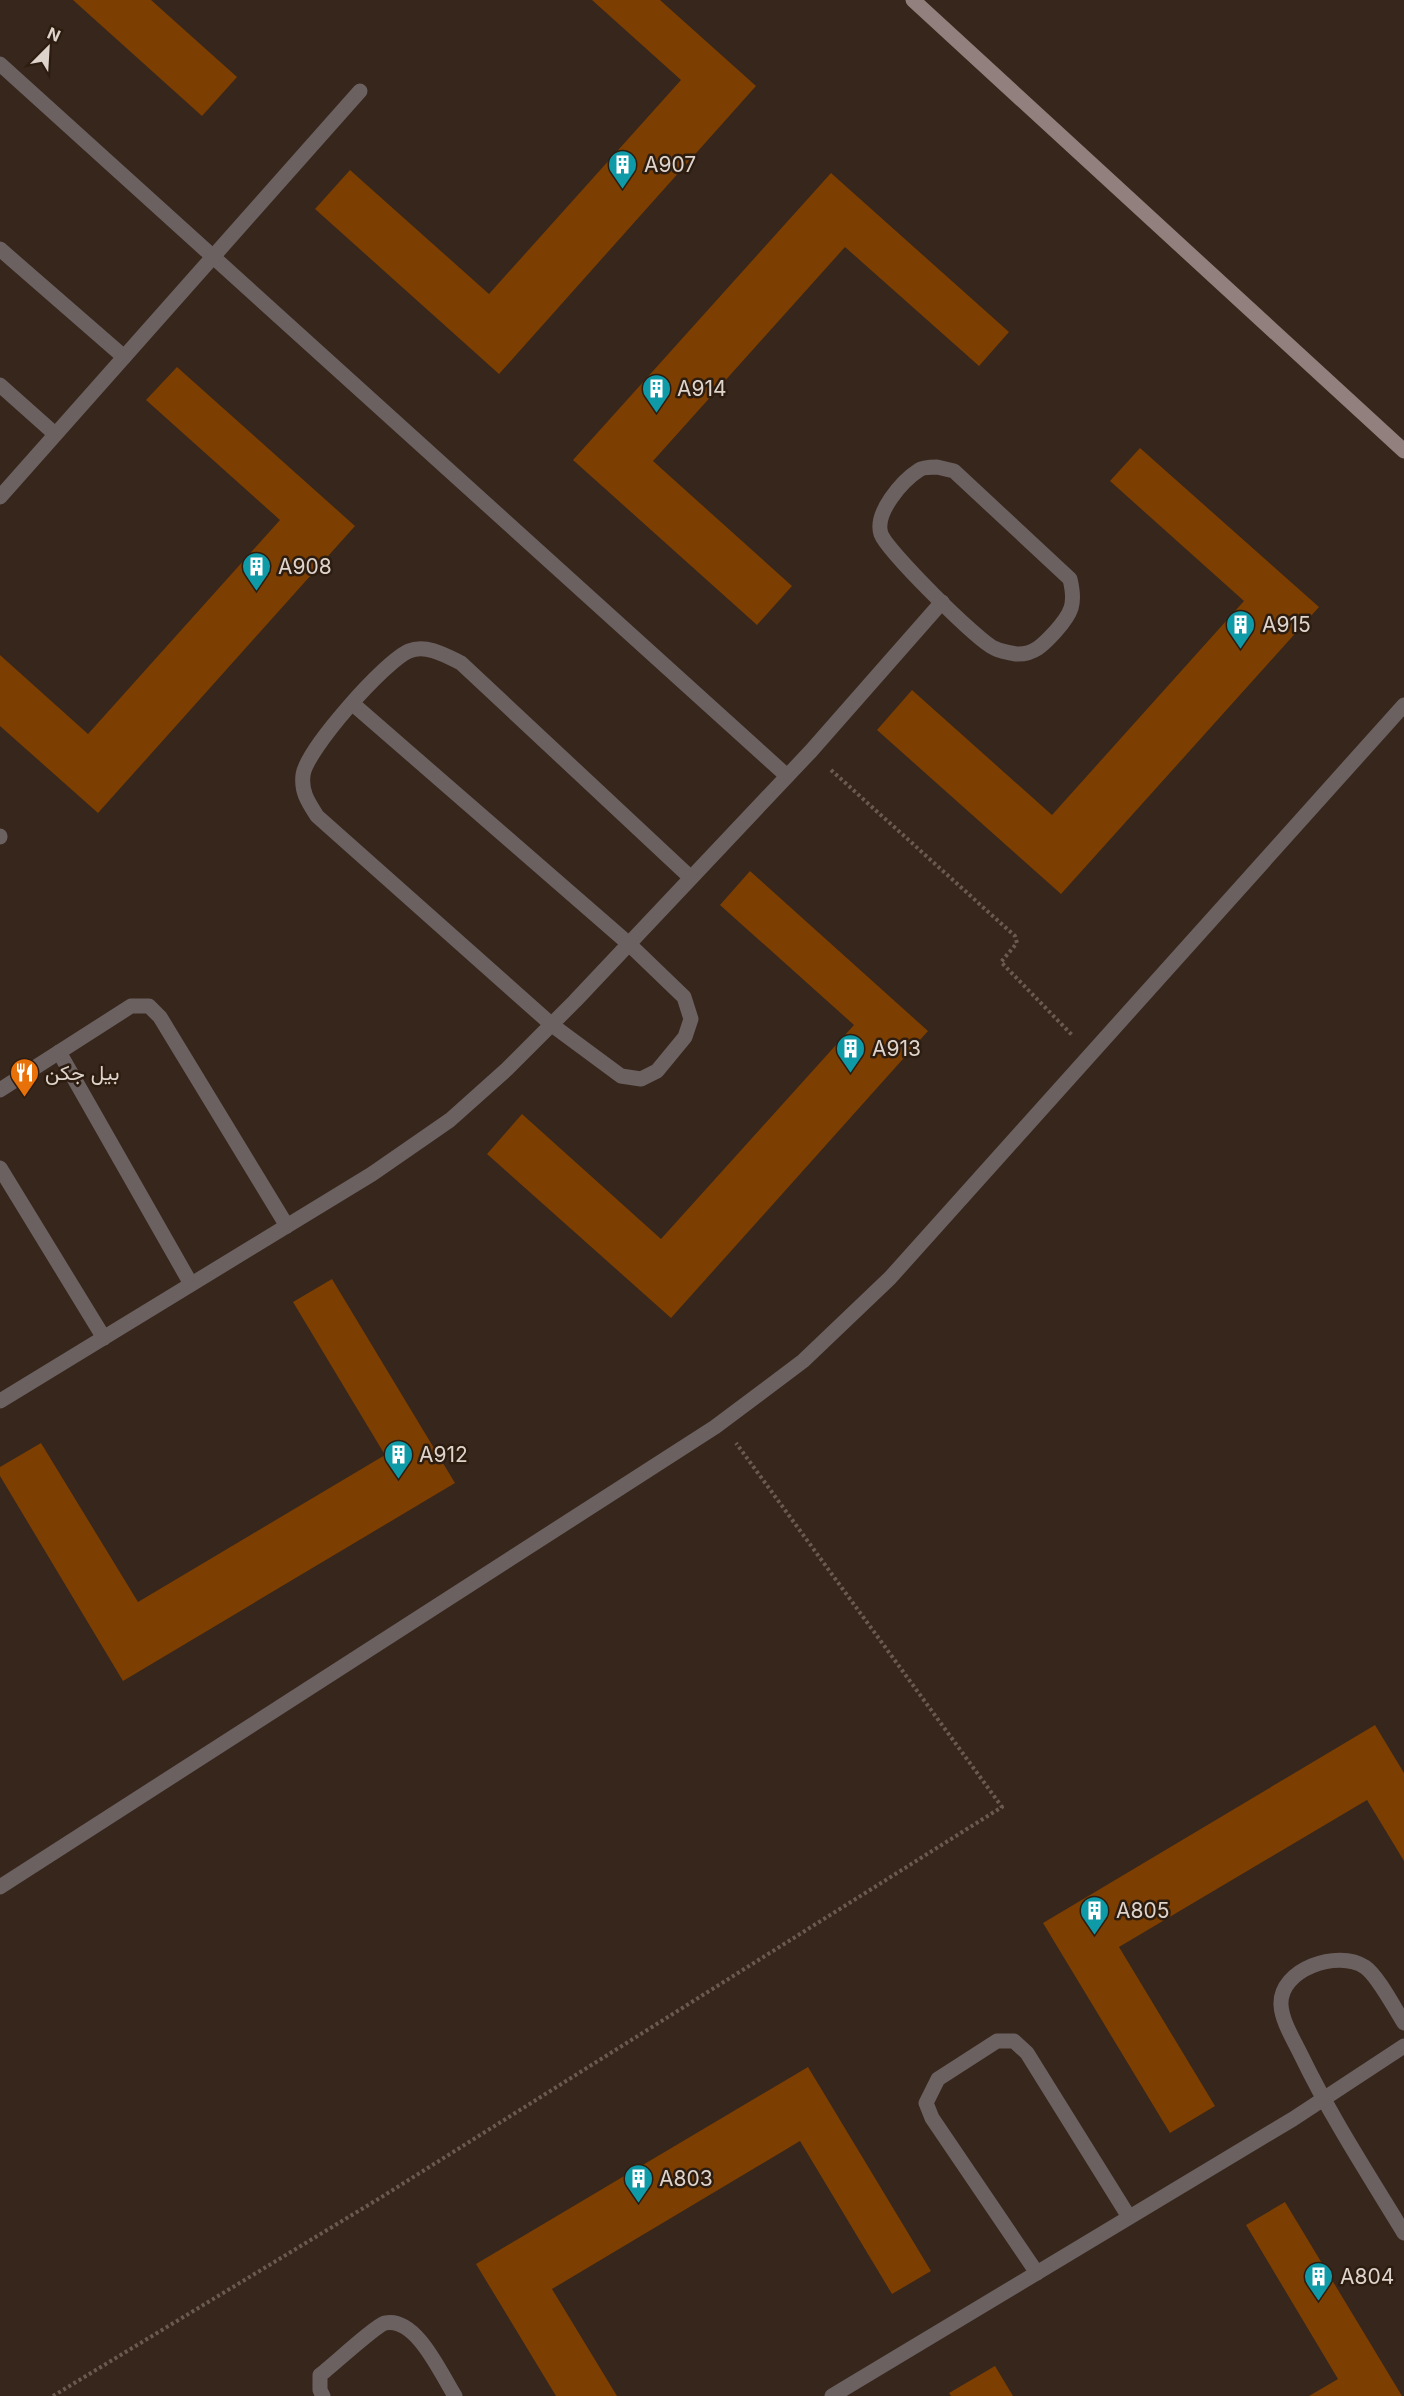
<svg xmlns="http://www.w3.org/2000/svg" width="1404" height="2396" viewBox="0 0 1404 2396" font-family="Inter,Vazirmatn,sans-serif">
  <rect width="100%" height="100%" fill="#37261b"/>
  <g fill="#7c3e01">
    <polygon points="73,0 151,0 237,77 202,116"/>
    <polygon points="592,0 660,0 756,86 499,374 315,209 350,170 489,294 681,80"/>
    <polygon points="831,173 1009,332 979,366 845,247 653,461 792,586 757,625 573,460"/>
    <polygon points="177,367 355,526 98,813 0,726 0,655 88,734 280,520 146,400"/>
    <polygon points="1140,448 1319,607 1061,894 877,730 912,690 1052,815 1244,601 1110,481"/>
    <polygon points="750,871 928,1031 671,1318 487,1154 522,1114 661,1239 854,1025 720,905"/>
    <polygon points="332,1279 455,1483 123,1681 0,1476 0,1467 41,1443 138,1602 385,1455 293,1302"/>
    <polygon points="1375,1725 1404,1773 1404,1861 1367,1800 1119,1947 1215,2106 1170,2133 1043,1923"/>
    <polygon points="808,2067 931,2271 892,2294 800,2141 552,2289 617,2396 556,2396 476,2264"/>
    <polygon points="1285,2202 1402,2396 1309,2396 1338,2379 1246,2225"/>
    <polygon points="995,2366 1013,2396 951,2396 949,2393"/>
  </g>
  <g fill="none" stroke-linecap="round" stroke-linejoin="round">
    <g stroke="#6a5b50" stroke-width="4" stroke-dasharray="3 3" stroke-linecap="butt">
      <polyline points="831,770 1015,936 1017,943 1001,962 1072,1035"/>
      <polyline points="53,2396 380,2198 1002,1807 736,1443"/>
    </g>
    <g stroke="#6c6161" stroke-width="15">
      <polyline points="0,249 124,357"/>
      <polyline points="0,385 55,434"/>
      <path d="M937 467 954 471 1070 579C1076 604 1072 613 1055 632 1044 644 1034 655 1016 654 1010 653 1000 651 994 648 978 641 887 551 881 534 874 513 902 481 919 470 923 467 931 467 937 467Z"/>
      <path d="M353 704 629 944 684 997 691 1019 685 1037 657 1071 641 1079 621 1076 552 1025 317 816C308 802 301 792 303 775 306 750 385 661 409 651 426 644 445 655 461 663L691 878"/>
      <polyline points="0,836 0,837"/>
      <polyline points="59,1052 191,1284"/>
      <polyline points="0,1090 131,1006 149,1006 160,1017 287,1226"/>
      <polyline points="0,1168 104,1338"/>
      <path d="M1404 2023C1395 2009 1378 1976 1365 1967 1338 1949 1279 1969 1281 2005 1282 2022 1294 2040 1301 2055 1331 2117 1368 2174 1404 2233"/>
      <polyline points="1037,2273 932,2118 926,2103 938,2079 997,2041 1014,2041 1027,2053 1129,2217"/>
      <path d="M323 2396 320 2390V2375C332 2366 375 2326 385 2323 416 2316 441 2374 455 2396"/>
      <polyline points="832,2396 1293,2119 1404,2046"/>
    </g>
    <g stroke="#6c6161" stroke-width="15">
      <polyline points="0,64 787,776"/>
      <polyline points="0,497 360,91"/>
      <polyline points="0,1401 372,1174 450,1120 507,1069 575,1001 811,751 942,602"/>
      <polyline points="0,1887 715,1427 803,1361 890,1278 1404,705"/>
    </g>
    <polyline stroke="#92807f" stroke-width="15" points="913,0 1404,451"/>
  </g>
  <defs>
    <symbol id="building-pin" viewBox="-11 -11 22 30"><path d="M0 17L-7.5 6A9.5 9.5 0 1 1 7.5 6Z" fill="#0f9aa8" stroke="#2d1d11"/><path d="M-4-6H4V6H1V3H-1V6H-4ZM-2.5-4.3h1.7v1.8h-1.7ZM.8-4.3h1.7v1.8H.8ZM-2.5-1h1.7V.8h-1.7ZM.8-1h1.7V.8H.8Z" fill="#fff"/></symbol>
    <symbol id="restaurant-pin" viewBox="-11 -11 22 30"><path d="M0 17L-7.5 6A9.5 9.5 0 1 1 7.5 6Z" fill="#e8710a" stroke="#2d1d11"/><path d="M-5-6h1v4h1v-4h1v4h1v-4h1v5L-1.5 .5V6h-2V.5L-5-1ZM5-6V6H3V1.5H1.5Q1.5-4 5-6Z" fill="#fff"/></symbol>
  </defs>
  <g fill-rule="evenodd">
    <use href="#building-pin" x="606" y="148" width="33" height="45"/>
    <use href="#building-pin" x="640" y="372" width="33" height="45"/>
    <use href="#building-pin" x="240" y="550" width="33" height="45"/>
    <use href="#building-pin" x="1224" y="608" width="33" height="45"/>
    <use href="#building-pin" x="834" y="1032" width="33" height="45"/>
    <use href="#restaurant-pin" x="8" y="1056" width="33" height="45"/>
    <use href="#building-pin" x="382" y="1438" width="33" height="45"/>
    <use href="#building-pin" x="1078" y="1894" width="33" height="45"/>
    <use href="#building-pin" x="622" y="2162" width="33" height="45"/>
    <use href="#building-pin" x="1302" y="2260" width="33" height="45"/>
  </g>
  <g text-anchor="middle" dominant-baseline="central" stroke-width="5" stroke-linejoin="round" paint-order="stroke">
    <g font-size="21" fill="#dfd4cc" stroke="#2d1d11" text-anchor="start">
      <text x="644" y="164">A907</text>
      <text x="677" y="388">A914</text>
      <text x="278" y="566">A908</text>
      <text x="1262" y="624">A915</text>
      <text x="872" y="1048">A913</text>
      <text x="45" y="1072">بيل جكن</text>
      <text x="419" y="1454">A912</text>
      <text x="1116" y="1910">A805</text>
      <text x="659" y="2178">A803</text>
      <text x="1340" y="2276">A804</text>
    </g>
  </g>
  <g transform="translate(48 48) rotate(24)" stroke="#2d1d11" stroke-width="4.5" paint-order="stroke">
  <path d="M0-4.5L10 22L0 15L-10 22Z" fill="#dfd4cc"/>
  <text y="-9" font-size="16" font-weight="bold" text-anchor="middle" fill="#dfd4cc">N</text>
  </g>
</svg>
